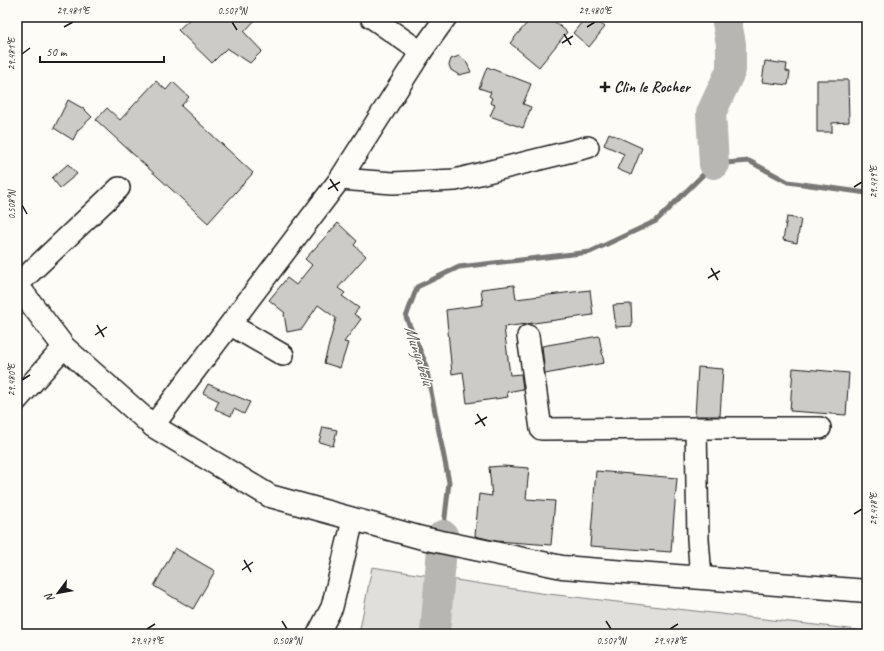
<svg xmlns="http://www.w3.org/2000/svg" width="884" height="651" viewBox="0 0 884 651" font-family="Caveat,sans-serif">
  <rect width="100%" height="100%" fill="#fdfcf7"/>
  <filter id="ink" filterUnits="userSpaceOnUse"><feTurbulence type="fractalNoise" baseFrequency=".025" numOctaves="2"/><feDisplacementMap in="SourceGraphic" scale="8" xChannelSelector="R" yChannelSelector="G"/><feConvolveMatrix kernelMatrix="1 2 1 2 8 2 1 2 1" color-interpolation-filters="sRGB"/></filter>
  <g filter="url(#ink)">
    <polygon fill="#e0dfdb" stroke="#7e7e7c" points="372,567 540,593 867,631 867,634 359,634"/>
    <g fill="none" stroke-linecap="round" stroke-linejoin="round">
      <polyline stroke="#797876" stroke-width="5" points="443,535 449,482 425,362 406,317 417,287 459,267 590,252 656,221 714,164 749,161 788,182 867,193"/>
      <g stroke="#b7b6b2" stroke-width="30">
        <polyline points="714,164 711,113 731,70 731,44 726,17"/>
        <polyline points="435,634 443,535"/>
      </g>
    </g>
    <g fill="#cccbc8" stroke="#1c1c1c">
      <polygon points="192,17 258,17 244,32 262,51 250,63 227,48 212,63 178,30"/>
      <polygon points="532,17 549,17 567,32 539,67 510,43"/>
      <polygon points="586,17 592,17 605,27 589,47 573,33"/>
      <polygon points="459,56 466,61 471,72 459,75 451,70 449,65 451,59"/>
      <polygon points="765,61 787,64 786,71 790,72 788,85 762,82"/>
      <polygon points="487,67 531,84 523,104 531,107 523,128 490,116 495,105 490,103 492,98 489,96 491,92 479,88"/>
      <polygon points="817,80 848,80 849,122 832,123 832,132 817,132"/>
      <polygon points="156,81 166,90 173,82 189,97 181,106 253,173 208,223 96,120 107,108 120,120"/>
      <polygon points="68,100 84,109 92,117 78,130 73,140 54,128"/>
      <polygon points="609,133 642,148 631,175 617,169 624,154 604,145"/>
      <polygon points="68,164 77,174 60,188 52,178"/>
      <polygon points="787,217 801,219 797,243 783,240"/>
      <polygon points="338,223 357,241 354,245 366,256 338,288 345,293 342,296 359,308 354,314 361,319 344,342 348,343 340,368 324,363 336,318 318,305 302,329 287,332 284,314 285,313 269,300 287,278 296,285 312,265 305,259"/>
      <polygon points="514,285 516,299 590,290 593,315 504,327 510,375 521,374 523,389 507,392 508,397 467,403 463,372 452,374 446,310 483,305 481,289"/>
      <polygon points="631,304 632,326 616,327 613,305"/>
      <polygon points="599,336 604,363 545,374 542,346"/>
      <polygon points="698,367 723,369 720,416 695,416"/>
      <polygon points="793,368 849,373 846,415 790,411"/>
      <polygon points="208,384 250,402 244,414 234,409 231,416 215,409 219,401 203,393"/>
      <polygon points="323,427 337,430 333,446 319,442"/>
      <polygon points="503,466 529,468 526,499 555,501 551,545 496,541 475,536 479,494 492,496 489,467"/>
      <polygon points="596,471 677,478 671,552 590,546"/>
      <polygon points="175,548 215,571 193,609 154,586"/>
    </g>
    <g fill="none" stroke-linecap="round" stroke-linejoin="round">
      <defs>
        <g id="minor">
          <polyline points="371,17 421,52"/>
          <polyline points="340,179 393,183 455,180 588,147"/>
          <polyline points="17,285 119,188"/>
          <polyline points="231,325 283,355"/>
          <polyline points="528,336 541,429 696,428 698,539 701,578"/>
          <polyline points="17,400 64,347"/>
          <polyline points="153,426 340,179 421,52 446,17"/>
          <polyline points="696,428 820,428"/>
          <polyline points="318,634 332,607 353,520"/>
        </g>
        <polyline id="highway" points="17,285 64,347 153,426 270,496 422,538 562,567 867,591"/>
      </defs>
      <use href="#minor" stroke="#1c1c1c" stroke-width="24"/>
      <use href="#highway" stroke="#1c1c1c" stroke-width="25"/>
      <use href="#minor" stroke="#fdfcf7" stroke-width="21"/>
      <use href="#highway" stroke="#fdfcf7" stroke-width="22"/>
    </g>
  </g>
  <path fill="none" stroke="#1c1c1c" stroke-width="1.5" d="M232 22 237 30M64 27 73 22M587 27 595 22M564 34 571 45M562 43 573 36M22 54 30 48M330 179 338 191M854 187 862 182M328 189 340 182M22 205 27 214M711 268 718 280M708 278 720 271M97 325 104 337M95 335 107 327M22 380 30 375M477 414 485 426M475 424 487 417M854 514 862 509M244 560 251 572M242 570 253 562M282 621 287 629M606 621 611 629M147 629 155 624M670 629 678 624"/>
  <path fill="#1c1c1c" stroke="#fdfcf7" stroke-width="1.5" d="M603 81h4v4h4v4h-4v4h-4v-4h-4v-4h4z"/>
  <g text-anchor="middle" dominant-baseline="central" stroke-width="3" stroke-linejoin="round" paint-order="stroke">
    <g font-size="16" font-weight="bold" fill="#1c1c1c" stroke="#fdfcf7" text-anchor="start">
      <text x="614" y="87">Clin le Rocher</text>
    </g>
    <g font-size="17" font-style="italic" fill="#5a5a58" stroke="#fdfcf7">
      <text transform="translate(419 355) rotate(72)">Munyabelu</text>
    </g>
  </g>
  <rect width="884" height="651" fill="none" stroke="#fdfcf7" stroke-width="44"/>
  <g transform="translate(58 593) rotate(238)" stroke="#fdfcf7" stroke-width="3" paint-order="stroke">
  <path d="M0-3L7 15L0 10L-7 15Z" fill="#1c1c1c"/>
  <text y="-6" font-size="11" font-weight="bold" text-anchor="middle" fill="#1c1c1c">N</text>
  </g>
  <path d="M40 56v6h124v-6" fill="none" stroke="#1c1c1c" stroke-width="2"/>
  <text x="46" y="56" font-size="12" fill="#1c1c1c" stroke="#fdfcf7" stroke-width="3" paint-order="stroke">50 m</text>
  <rect x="22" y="22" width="840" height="607" fill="none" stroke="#1c1c1c" stroke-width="1.5"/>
  <g font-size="10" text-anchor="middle" fill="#1c1c1c">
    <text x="73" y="14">29.481°E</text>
    <text x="232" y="14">0.507°N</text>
    <text x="595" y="14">29.480°E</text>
    <text transform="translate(11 54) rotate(-90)" y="4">29.481°E</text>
    <text transform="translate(873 182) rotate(-90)" y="4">29.479°E</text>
    <text transform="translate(11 205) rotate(-90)" y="4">0.508°N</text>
    <text transform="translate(11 380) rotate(-90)" y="4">29.480°E</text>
    <text transform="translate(873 509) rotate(-90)" y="4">29.478°E</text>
    <text x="147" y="644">29.479°E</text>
    <text x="287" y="644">0.508°N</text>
    <text x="611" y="644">0.507°N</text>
    <text x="670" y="644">29.478°E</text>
  </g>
</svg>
